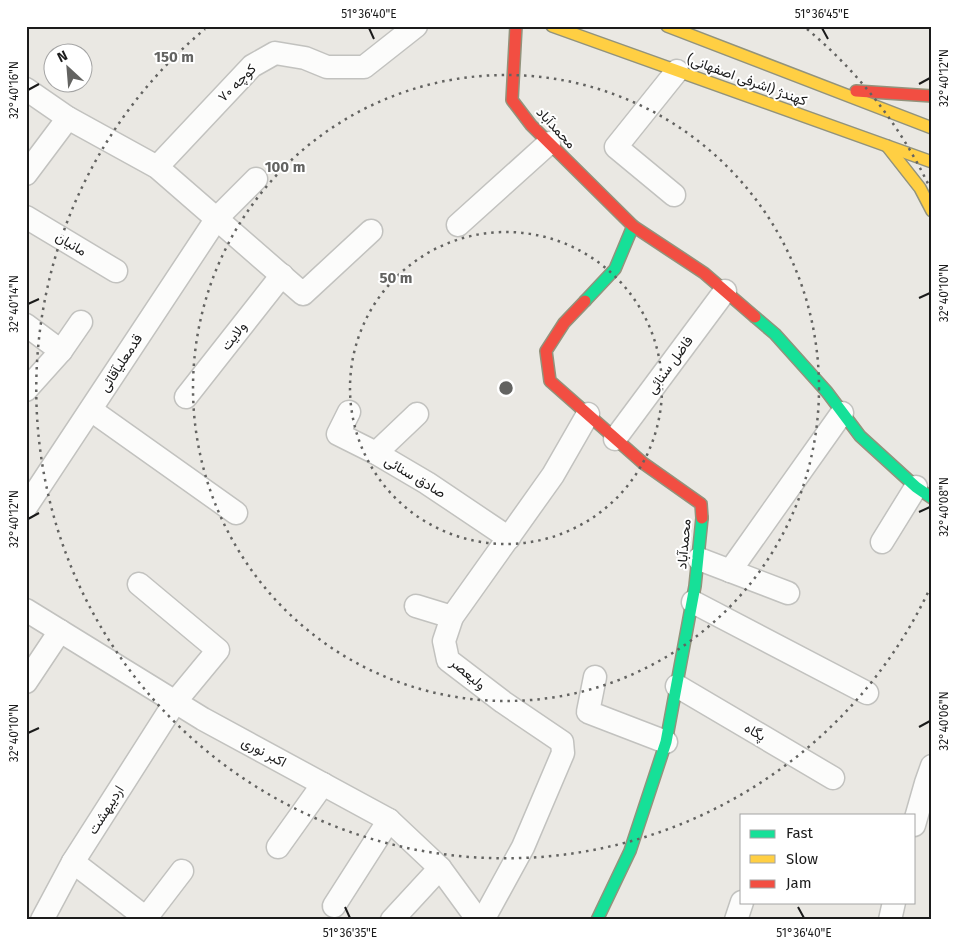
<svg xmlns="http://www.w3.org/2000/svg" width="958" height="946" viewBox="0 0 958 946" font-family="'Fira Sans',Vazirmatn,sans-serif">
  <rect width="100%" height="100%" fill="#eae8e3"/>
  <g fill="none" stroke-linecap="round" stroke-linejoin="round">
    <defs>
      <g id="street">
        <polyline points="26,89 68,118 157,167 303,294 371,231"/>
        <polyline points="157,167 252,66 275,53 305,58 327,67 364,67 416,26"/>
        <polyline points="26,174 68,118"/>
        <polyline points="674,195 616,147 677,71"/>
        <polyline points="26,217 116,271"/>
        <polyline points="458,225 549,143"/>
        <polyline points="26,325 61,351"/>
        <polyline points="26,390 61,351 81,322"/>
        <polyline points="186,397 282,275"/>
        <polyline points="91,410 236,513"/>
        <polyline points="349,412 338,434 376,453 427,483 509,538"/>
        <polyline points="615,439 725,291"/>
        <polyline points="376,453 417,414"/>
        <polyline points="26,507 217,218 256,179"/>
        <polyline points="882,542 916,487"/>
        <polyline points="699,559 788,593"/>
        <polyline points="730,571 842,413"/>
        <polyline points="693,602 867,693"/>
        <polyline points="416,606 452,617"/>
        <polyline points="26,610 203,719 389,820 440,868 478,920"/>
        <polyline points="595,677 588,712 666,742"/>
        <polyline points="26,682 60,631"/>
        <polyline points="677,686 833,778"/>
        <polyline points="914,825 926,783 932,766"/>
        <polyline points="278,847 323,784"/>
        <polyline points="73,862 146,918 182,871"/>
        <polyline points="334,906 389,820"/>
        <polyline points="42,920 73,862 175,702 218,650 139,584"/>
        <polyline points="392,920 440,868"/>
        <polyline points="483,920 523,847 563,753 562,742 503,702 448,660 444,641 452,617 553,475 588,414"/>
        <polyline points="736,920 742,902"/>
        <polyline points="890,920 894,902"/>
      </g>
      <g id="fast">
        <polyline points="585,301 615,269 633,226"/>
        <polyline points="755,317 775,334 827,392 860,436 916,487 932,498"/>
        <polyline points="597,920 630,851 666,742 695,586 702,518"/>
      </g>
      <g id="slow">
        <polyline points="552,26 932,162"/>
        <polyline points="667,26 932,128"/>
        <polyline points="887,146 920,188 932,211"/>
      </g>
      <g id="jam">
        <polyline points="516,26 512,100 531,125 633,226 704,273 755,317"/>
        <polyline points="856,91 932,96"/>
        <polyline points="585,301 564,323 546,351 550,381 643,463 701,504 702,518"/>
      </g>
    </defs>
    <use href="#street" stroke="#c2c2bf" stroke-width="25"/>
    <use href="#fast" stroke="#92937c" stroke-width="14"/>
    <use href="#slow" stroke="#92937c" stroke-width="14"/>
    <use href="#jam" stroke="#92937c" stroke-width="14"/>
    <use href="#street" stroke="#fcfcfb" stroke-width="22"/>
    <use href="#fast" stroke="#16e098" stroke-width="11"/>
    <use href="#slow" stroke="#ffcf43" stroke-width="11"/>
    <use href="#jam" stroke="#f24e42" stroke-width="11"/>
  </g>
  <path fill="none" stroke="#1b1b1b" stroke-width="2" d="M369 28 374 39M822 28 828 39M919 84 930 78M28 90 39 84M919 298 930 293M28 304 39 299M919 512 930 507M28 519 39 513M919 727 930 721M28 733 39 728M345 907 350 918M798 907 804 918"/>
  <g fill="none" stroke="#636361" stroke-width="2.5" stroke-dasharray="2.5 5">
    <circle cx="506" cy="388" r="156"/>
    <circle cx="506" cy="388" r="313"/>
    <path d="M931 586A469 469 0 1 1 205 29M807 29A469 469 0 0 1 931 190"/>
  </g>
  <g text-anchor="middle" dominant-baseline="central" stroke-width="4" stroke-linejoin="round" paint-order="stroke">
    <g font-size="14" fill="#1b1b1b" stroke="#fff">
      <text transform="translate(747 80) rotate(20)">کهندژ (اشرفی اصفهانی)</text>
      <text transform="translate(237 83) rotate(-45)">کوچه ۷۰</text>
      <text transform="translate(556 128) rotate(47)">محمدآباد</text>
      <text transform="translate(71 244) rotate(31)">مانیان</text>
      <text transform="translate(234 336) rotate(-52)">ولایت</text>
      <text transform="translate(121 363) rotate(-57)">قدمعلیآقائی</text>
      <text transform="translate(670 365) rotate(-54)">فاضل سنائی</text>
      <text transform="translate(415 477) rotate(31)">صادق سنائی</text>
      <text transform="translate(684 544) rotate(-85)">محمدآباد</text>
      <text transform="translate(468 674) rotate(40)">ولیعصر</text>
      <text transform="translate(755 732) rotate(30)">پگاه</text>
      <text transform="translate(264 752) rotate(28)">اکبر نوری</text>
      <text transform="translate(106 810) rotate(-58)">اردیبهشت</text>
    </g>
  </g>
  <circle cx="506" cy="388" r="8" fill="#636361" stroke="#fff" stroke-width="2.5"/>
  <g font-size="15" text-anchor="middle" font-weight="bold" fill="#636361" stroke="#fff" stroke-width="4" stroke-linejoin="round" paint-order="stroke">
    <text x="174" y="62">150 m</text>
    <text x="285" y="172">100 m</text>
    <text x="396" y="283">50 m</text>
  </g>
  <rect width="958" height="946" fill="none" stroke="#ffffff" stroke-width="55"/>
  <rect x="740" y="814" width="175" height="90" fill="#ffffff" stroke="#a4a4a4"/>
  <rect x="750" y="830" width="25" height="8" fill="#16e098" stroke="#a4a4a4"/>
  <text x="786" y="838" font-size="15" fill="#1b1b1b">Fast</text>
  <rect x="750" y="855" width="25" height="8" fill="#ffcf43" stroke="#a4a4a4"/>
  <text x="786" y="864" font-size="15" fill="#1b1b1b">Slow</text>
  <rect x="750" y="880" width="25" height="8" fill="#f24e42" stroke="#a4a4a4"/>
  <text x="786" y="888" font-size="15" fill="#1b1b1b">Jam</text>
  <g transform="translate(68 68) rotate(334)"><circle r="24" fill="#ffffff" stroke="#a4a4a4"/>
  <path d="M0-4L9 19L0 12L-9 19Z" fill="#636361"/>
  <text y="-8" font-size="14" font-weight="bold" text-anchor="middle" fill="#1b1b1b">N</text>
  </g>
  <rect x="28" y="28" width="902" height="890" fill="none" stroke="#1b1b1b" stroke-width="2"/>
  <g font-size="12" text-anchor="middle" fill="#1b1b1b">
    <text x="369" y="18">51°36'40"E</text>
    <text x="822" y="18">51°36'45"E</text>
    <text transform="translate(944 78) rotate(-90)" y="4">32°40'12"N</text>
    <text transform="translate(14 90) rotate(-90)" y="4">32°40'16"N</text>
    <text transform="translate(944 293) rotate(-90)" y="4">32°40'10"N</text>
    <text transform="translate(14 304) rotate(-90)" y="4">32°40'14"N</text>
    <text transform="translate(944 507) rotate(-90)" y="4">32°40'08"N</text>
    <text transform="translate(14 519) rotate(-90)" y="4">32°40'12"N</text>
    <text transform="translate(944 721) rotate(-90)" y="4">32°40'06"N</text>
    <text transform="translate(14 733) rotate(-90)" y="4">32°40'10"N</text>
    <text x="350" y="937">51°36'35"E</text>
    <text x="804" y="937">51°36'40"E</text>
  </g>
</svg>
